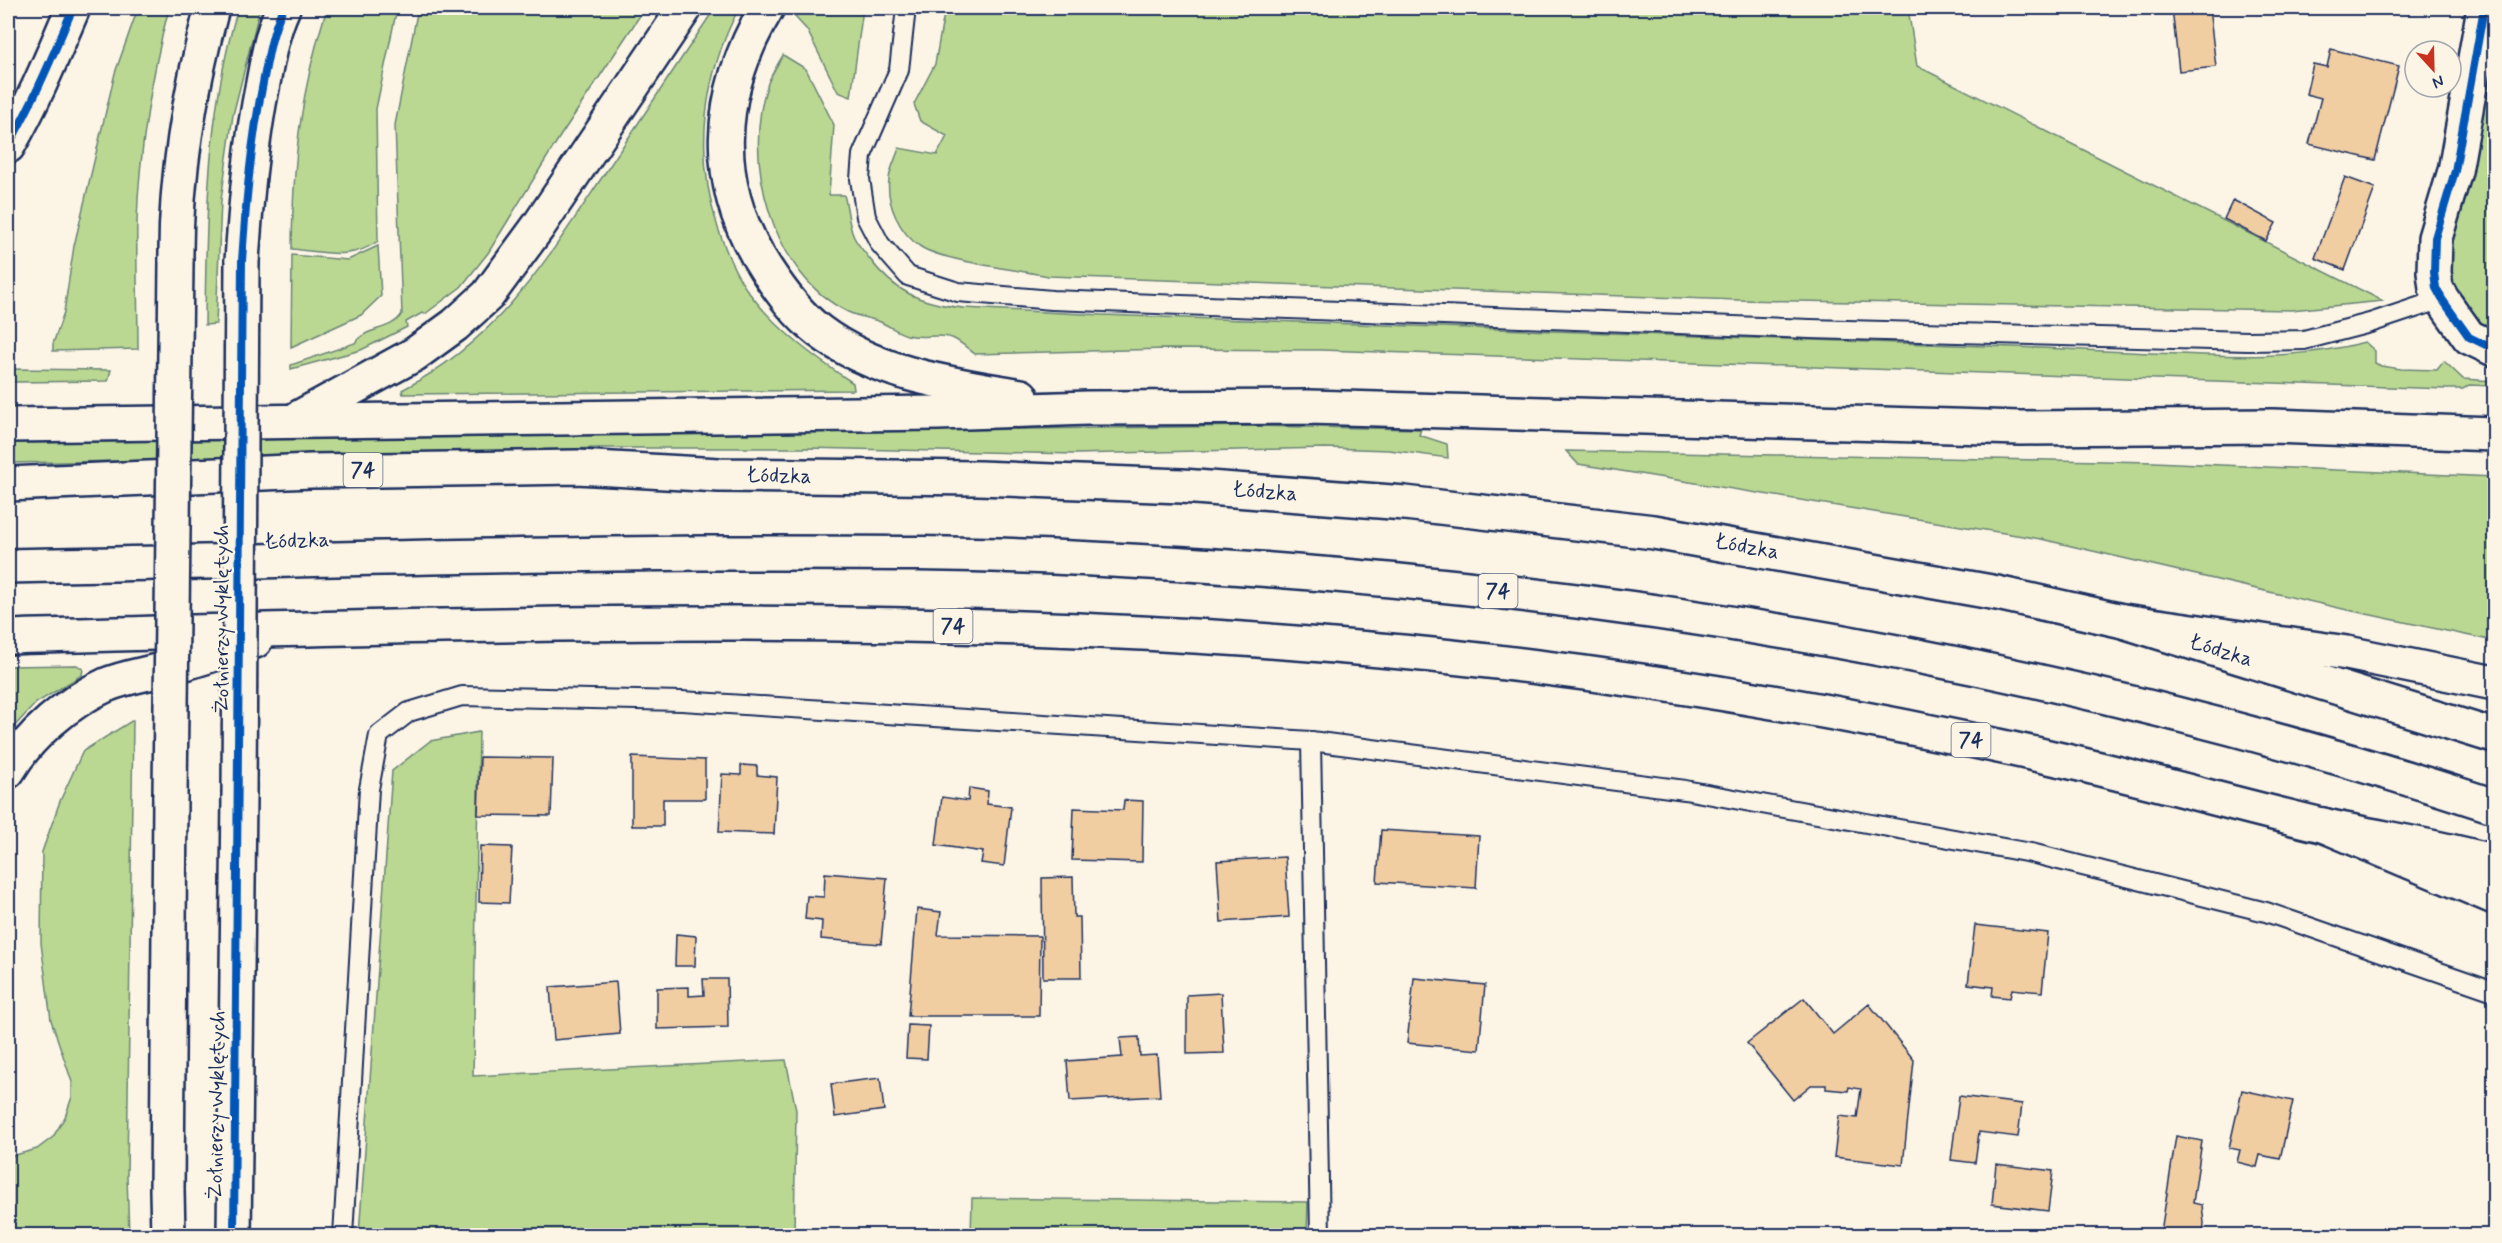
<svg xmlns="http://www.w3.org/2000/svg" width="2502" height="1243" viewBox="0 0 2502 1243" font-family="Mynerve,sans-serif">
  <rect width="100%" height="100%" fill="#fcf5e5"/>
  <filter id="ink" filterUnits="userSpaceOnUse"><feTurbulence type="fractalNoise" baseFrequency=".0167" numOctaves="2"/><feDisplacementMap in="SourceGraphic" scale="12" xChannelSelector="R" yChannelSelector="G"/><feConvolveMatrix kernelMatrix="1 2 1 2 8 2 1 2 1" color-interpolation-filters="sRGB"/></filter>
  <g filter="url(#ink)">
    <g fill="#bad891" stroke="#6a8478" stroke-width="1.5">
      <path d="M138 8H169C152 73 139 153 137 221 136 263 138 307 138 349L53 351V344L64 312 74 246 115 73Z"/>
      <path d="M238 8H260L233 115 221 200 216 324 205 325C206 218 207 111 238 8Z"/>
      <path d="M327 8H397L376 109 378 241C351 261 324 252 292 249 293 161 300 92 327 8Z"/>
      <path d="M418 8H645L559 138 488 253 461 287 425 314 422 313 406 322 407 327 361 350 291 369V365L355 343C365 327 392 331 402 314L395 125Z"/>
      <path d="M715 8H739C703 77 694 153 718 228 726 251 735 275 750 294 778 331 815 358 853 383L854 390 403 394 402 390C501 339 549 256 609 167 644 114 680 61 715 8Z"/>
      <polygon points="802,8 863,8 851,97 838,92 807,30 795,17"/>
      <path d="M945 8H1908L1917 66 2383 301 2291 310 1738 300 1048 276C1019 270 943 261 921 247 900 234 886 204 889 179 890 169 896 158 899 148L937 155 947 136 920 121 914 104 935 64Z"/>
      <polygon points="2494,27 2494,333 2472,322 2448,280 2444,254"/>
      <path d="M783 55 806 69 834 125 829 195H844C848 208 848 222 853 235 856 243 864 251 869 258 895 293 921 303 963 308L1102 315 2066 349C2112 352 2159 353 2205 355 2260 357 2311 356 2365 342L2375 351V363L2381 366 2401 369 2437 370 2444 361 2463 379 2494 381V386L2469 385 2463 389H2447L1321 350 1166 349 975 354C968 349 960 341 952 338 940 333 921 339 907 335 897 332 888 325 878 321 868 318 857 316 848 312 772 276 741 158 768 83 772 73 778 64 783 55Z"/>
      <polygon points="378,246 381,296 361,315 291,347 292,255 348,260"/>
      <polygon points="8,369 111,370 108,381 15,382 8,382"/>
      <polygon points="1254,426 1421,429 1419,435 1447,444 1448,458 1389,450 1326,448 1075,454 806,448 598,448 290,458 8,463 8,443"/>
      <polygon points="1566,451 2154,462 2494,477 2494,641 2343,609 2041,539 1578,464"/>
      <polygon points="77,665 83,669 82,675 36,703 8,733 8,666"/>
      <polygon points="133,720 127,1176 129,1235 8,1235 8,1157 37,1149 53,1137 65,1117 72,1097 72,1082 51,1020 41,943 42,852 60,801 83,751"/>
      <polygon points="479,732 473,1076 786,1060 796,1110 794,1235 359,1235 392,771 430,741"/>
      <polygon points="972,1198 1308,1202 1307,1235 971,1235"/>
    </g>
    <g fill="#f1cda2" stroke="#1b2f5e" stroke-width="1.5">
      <polygon points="2172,8 2209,8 2216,67 2179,71"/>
      <polygon points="2331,49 2399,66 2375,160 2309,144 2321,98 2306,94 2313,64 2327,67"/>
      <polygon points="2345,177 2375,188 2345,270 2315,258"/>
      <polygon points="2233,200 2276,223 2266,241 2224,219"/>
      <polygon points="480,757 553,758 551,816 478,815"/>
      <polygon points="632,757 705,760 705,799 663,799 663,826 632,826"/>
      <polygon points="741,765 757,766 757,775 777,777 774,834 719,832 722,774 741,775"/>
      <polygon points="969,788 988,791 987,804 1011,807 1004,866 981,863 983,852 936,845 942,797 968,801"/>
      <polygon points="1124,800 1143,801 1142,862 1072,860 1074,808 1123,810"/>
      <polygon points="1381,830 1479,836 1476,888 1377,882"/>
      <polygon points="480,846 512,847 509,903 479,902"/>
      <polygon points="1285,857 1289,917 1221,922 1217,861"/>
      <polygon points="825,873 887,878 881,944 821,939 822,921 805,919 807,896 824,897"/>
      <polygon points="1073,877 1074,917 1080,917 1081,978 1043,978 1042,878"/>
      <polygon points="917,909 941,912 938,935 1040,936 1039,1016 908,1016"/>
      <polygon points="1975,925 2048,933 2042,992 2012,989 2010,998 1992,996 1993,987 1968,984"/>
      <polygon points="676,934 696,936 695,966 675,966"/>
      <polygon points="1414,978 1485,985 1479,1050 1407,1043"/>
      <polygon points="703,979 727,979 728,1027 657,1029 657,988 689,987 689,996 704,995"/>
      <polygon points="616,982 620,1034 554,1040 550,987"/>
      <polygon points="1221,993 1224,1053 1187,1054 1187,995"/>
      <polygon points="1804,998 1833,1034 1869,1004 1914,1060 1903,1165 1834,1157 1839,1116 1857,1118 1861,1089 1849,1087 1848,1091 1826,1089 1826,1085 1811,1085 1793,1100 1747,1043"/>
      <polygon points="908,1025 929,1026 927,1059 906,1058"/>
      <polygon points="1139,1037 1140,1056 1157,1055 1160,1096 1070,1101 1067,1061 1122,1057 1120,1038"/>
      <polygon points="880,1078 884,1110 835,1117 831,1084"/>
      <polygon points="2242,1090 2293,1101 2280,1159 2260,1155 2257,1167 2237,1162 2240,1150 2229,1148"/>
      <polygon points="1959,1096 2022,1104 2018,1137 1979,1132 1975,1163 1951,1160"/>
      <polygon points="2176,1136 2202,1141 2193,1203 2202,1205 2204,1223 2203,1235 2161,1232"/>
      <polygon points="1996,1164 2053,1171 2048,1211 1992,1204"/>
    </g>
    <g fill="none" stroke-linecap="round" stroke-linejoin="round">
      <defs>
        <g id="lane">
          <polyline points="906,8 899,70 862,155 860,179 866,217 880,244 908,276 958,292 1052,300 1810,329 2248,341 2304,340 2370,323 2442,299"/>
          <polyline points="1311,741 1320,1236"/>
          <polyline points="343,1236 369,789 379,735 409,712 462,696 682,701 1311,741 1685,790 2031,853 2266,912 2494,991"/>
        </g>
        <g id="street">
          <polyline points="2484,8 2455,171 2435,238 2434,272 2436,288 2442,299 2469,337 2494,349"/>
          <path d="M8 146C35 99 52 57 73 8"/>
        </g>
        <g id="secondary">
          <path d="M242 261C246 201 251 142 263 83 268 56 272 32 283 8"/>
          <path d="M176 262C175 176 190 90 212 8"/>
          <polyline points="168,1236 167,1190 170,796"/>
          <polyline points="234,1236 239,796"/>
        </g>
        <g id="primary">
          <path d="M767 8C716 93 710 184 766 269 781 292 797 314 819 331 877 375 952 384 1021 396"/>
          <polyline points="300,417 415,354 455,325 488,295 538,227 685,8"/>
          <polyline points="8,425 938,413 1088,408 1309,407 2020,428 2272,426 2494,434"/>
          <polyline points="8,484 311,471 577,467 719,475 979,478 1182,486 1405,503 1654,532 1997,593 2123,621 2494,736"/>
          <path d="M8 566C239 562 470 555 702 553 832 553 963 552 1093 559 1569 581 2041 657 2494 806"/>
          <path d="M8 637C461 625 916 608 1369 649 1599 669 1827 707 2053 758 2143 778 2232 804 2322 825 2379 838 2438 846 2494 862"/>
          <path d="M8 771C29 735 68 702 106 685 125 677 148 674 168 668 197 660 226 650 255 641"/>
        </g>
        <g id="highway">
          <polyline points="2123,621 2347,653 2494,683"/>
          <polyline points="2323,825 2494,897"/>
        </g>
      </defs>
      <use href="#lane" stroke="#1b2f5e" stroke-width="22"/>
      <use href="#street" stroke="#1b2f5e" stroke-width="38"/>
      <use href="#secondary" stroke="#1b2f5e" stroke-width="38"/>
      <use href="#primary" stroke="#1b2f5e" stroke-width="38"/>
      <use href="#highway" stroke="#1b2f5e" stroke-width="38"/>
      <use href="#lane" stroke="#fcf5e5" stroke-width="18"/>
      <use href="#street" stroke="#fcf5e5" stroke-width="33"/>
      <use href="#secondary" stroke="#fcf5e5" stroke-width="33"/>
      <use href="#primary" stroke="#fcf5e5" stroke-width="33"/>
      <use href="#highway" stroke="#fcf5e5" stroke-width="33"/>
      <defs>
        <g id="secondary-bridge">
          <polyline points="170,796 176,262"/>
          <polyline points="239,796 242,261"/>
        </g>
      </defs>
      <use href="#secondary-bridge" stroke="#1b2f5e" stroke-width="38" stroke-linecap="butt"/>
      <use href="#secondary-bridge" stroke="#fcf5e5" stroke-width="33"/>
      <defs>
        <g id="cycleway">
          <polyline points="2484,8 2455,171 2435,238 2434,272 2436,288 2442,299 2469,337 2494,349"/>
          <path d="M8 146C35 99 52 57 73 8"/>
          <path d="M234 1236 242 261C246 201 251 142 263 83 268 56 272 32 283 8"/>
        </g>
      </defs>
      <use href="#cycleway" stroke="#fcf5e5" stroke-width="11"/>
      <use href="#cycleway" stroke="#0057b8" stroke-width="8"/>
    </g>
  </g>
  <g text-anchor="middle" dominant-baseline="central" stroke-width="5" stroke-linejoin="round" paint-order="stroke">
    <g fill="#fcf5e5" stroke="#5e6a86" stroke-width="1.5">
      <rect x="343.5" y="453" width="39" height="34" rx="4.5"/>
      <rect x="1478.5" y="574" width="39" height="34" rx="4.5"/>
      <rect x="933.5" y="609" width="39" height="34" rx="4.5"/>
      <rect x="1951.5" y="723" width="39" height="34" rx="4.5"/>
    </g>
    <g font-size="20" font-weight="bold" fill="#1b2f5e">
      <text x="363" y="470">74</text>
      <text x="1498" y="591">74</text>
      <text x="953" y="626">74</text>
      <text x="1971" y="740">74</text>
    </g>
    <g font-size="21" fill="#1b2f5e" stroke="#fcf5e5">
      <text transform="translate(779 476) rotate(1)">Łódzka</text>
      <text transform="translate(1265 492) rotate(4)">Łódzka</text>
      <text transform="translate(297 541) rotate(-2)">Łódzka</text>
      <text transform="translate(1747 547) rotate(10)">Łódzka</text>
      <text transform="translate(222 619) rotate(-90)">Żołnierzy Wyklętych</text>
      <text transform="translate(2221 651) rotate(17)">Łódzka</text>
      <text transform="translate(217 1105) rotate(-89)">Żołnierzy Wyklętych</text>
    </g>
  </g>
  <rect width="2502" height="1243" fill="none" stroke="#fcf5e5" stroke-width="30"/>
  <rect x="15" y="15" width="2472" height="1213" fill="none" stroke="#1b2f5e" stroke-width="2" filter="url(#ink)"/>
  <g transform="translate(2433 69) rotate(158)"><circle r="28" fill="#fcf5e5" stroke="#a2a6af" stroke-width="1.5"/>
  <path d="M0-4.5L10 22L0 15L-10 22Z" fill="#c8321e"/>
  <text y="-9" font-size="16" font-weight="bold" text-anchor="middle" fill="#1b2f5e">N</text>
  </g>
</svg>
